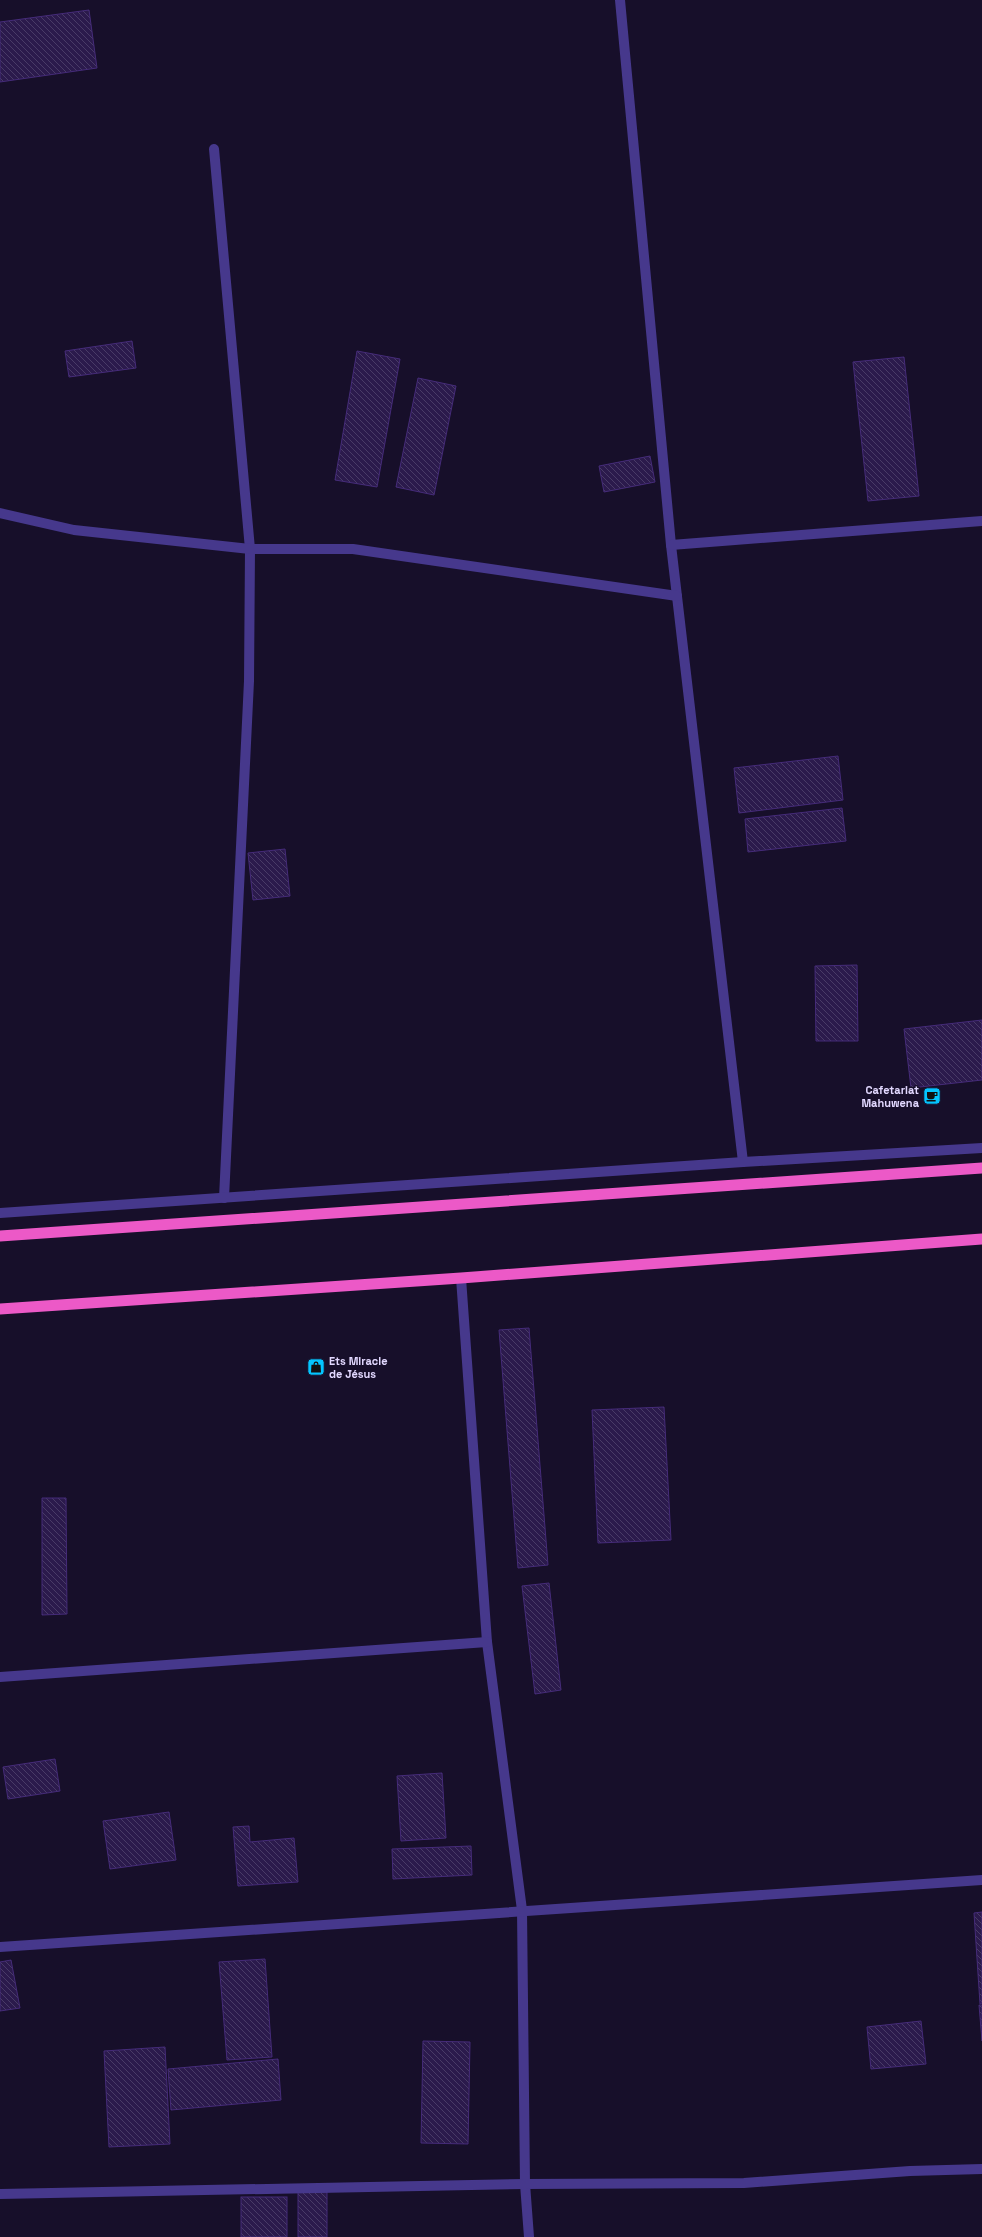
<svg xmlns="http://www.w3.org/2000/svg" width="982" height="2237" viewBox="0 0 982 2237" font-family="'Space Grotesk',sans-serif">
  <defs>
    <pattern id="building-back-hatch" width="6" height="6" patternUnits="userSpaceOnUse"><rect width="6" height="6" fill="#2b1a4c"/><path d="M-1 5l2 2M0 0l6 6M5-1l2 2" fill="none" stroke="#493b67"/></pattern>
  </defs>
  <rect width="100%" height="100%" fill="#170f2a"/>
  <g fill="url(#building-back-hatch)" stroke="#452b79">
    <polygon points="89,10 97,68 0,82 0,22"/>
    <polygon points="132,341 136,368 69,377 65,351"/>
    <polygon points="357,351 400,359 377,487 335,480"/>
    <polygon points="904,357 919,496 868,501 853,362"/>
    <polygon points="418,378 456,386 434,495 396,487"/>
    <polygon points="650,456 655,482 604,492 599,466"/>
    <polygon points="838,756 843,800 739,813 734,768"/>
    <polygon points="842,808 846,841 748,852 745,819"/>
    <polygon points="285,849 290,896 253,900 248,853"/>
    <polygon points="857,965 858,1041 816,1041 815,966"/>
    <polygon points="982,1020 982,1080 911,1088 904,1029"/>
    <polygon points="529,1328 548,1565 518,1568 499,1330"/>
    <polygon points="664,1407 671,1540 598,1543 592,1410"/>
    <polygon points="42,1498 66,1498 67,1614 42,1615"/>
    <polygon points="549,1583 561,1690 535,1694 522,1586"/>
    <polygon points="55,1759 60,1791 8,1799 3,1767"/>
    <polygon points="442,1773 446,1838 401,1841 397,1776"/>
    <polygon points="169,1812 176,1860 110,1869 103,1821"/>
    <polygon points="249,1826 250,1842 294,1838 298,1882 238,1886 233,1827"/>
    <polygon points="471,1846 472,1875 393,1879 392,1849"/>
    <polygon points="982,1912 982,2003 980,2004 974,1913"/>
    <polygon points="265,1959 272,2057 227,2060 219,1962"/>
    <polygon points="11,1960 20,2008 0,2011 0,1962"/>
    <polygon points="979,2005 982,2005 982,2041"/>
    <polygon points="921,2021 926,2064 871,2069 867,2027"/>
    <polygon points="423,2041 470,2042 468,2144 421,2143"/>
    <polygon points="165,2047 170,2144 109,2147 104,2051"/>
    <polygon points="278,2059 281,2100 171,2110 168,2069"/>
    <rect x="298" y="2192" width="29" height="45"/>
    <rect x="241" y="2197" width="46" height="40"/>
  </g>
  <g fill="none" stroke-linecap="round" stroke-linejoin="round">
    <g stroke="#46388c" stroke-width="10">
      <polyline points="620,0 671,545 743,1162"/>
      <polyline points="214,149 250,549 249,681 224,1198"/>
      <polyline points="0,513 74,530 250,549 353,549 677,596"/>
      <polyline points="671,545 982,521"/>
      <polyline points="0,1213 743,1162 982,1148"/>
      <polyline points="461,1278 487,1642 522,1910 525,2184 529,2237"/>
      <polyline points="0,1677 487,1642"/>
      <polyline points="0,1947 982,1880"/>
      <polyline points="0,2194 525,2184 744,2183 910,2171 982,2169"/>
    </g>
    <g stroke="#ec59c7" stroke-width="11">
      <polyline points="0,1236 982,1168"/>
      <polyline points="0,1309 461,1278 982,1239"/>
    </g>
  </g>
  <defs>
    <symbol id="cafe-square" viewBox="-11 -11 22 22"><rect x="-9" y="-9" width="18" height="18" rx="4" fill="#04c5ff" stroke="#170f2a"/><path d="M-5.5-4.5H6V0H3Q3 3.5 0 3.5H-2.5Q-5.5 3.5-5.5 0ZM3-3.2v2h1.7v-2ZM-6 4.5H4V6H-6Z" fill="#111"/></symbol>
    <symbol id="shop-square" viewBox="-11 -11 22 22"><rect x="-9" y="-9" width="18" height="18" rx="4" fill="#04c5ff" stroke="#170f2a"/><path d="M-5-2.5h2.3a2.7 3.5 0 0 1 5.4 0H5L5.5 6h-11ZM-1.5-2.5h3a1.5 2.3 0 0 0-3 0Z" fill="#111"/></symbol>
  </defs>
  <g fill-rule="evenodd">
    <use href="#cafe-square" x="922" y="1086" width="20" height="20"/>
    <use href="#shop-square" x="306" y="1357" width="20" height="20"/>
  </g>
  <g text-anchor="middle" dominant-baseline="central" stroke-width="3" stroke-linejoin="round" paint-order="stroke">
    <g font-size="11" font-weight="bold" fill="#e2d8ff" stroke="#170f2a" text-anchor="end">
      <text x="919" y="1090">Cafetariat<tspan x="919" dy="13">Mahuwena</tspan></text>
      <text x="329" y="1361" text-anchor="start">Ets Miracle<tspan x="329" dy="13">de Jésus</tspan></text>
    </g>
  </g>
</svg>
